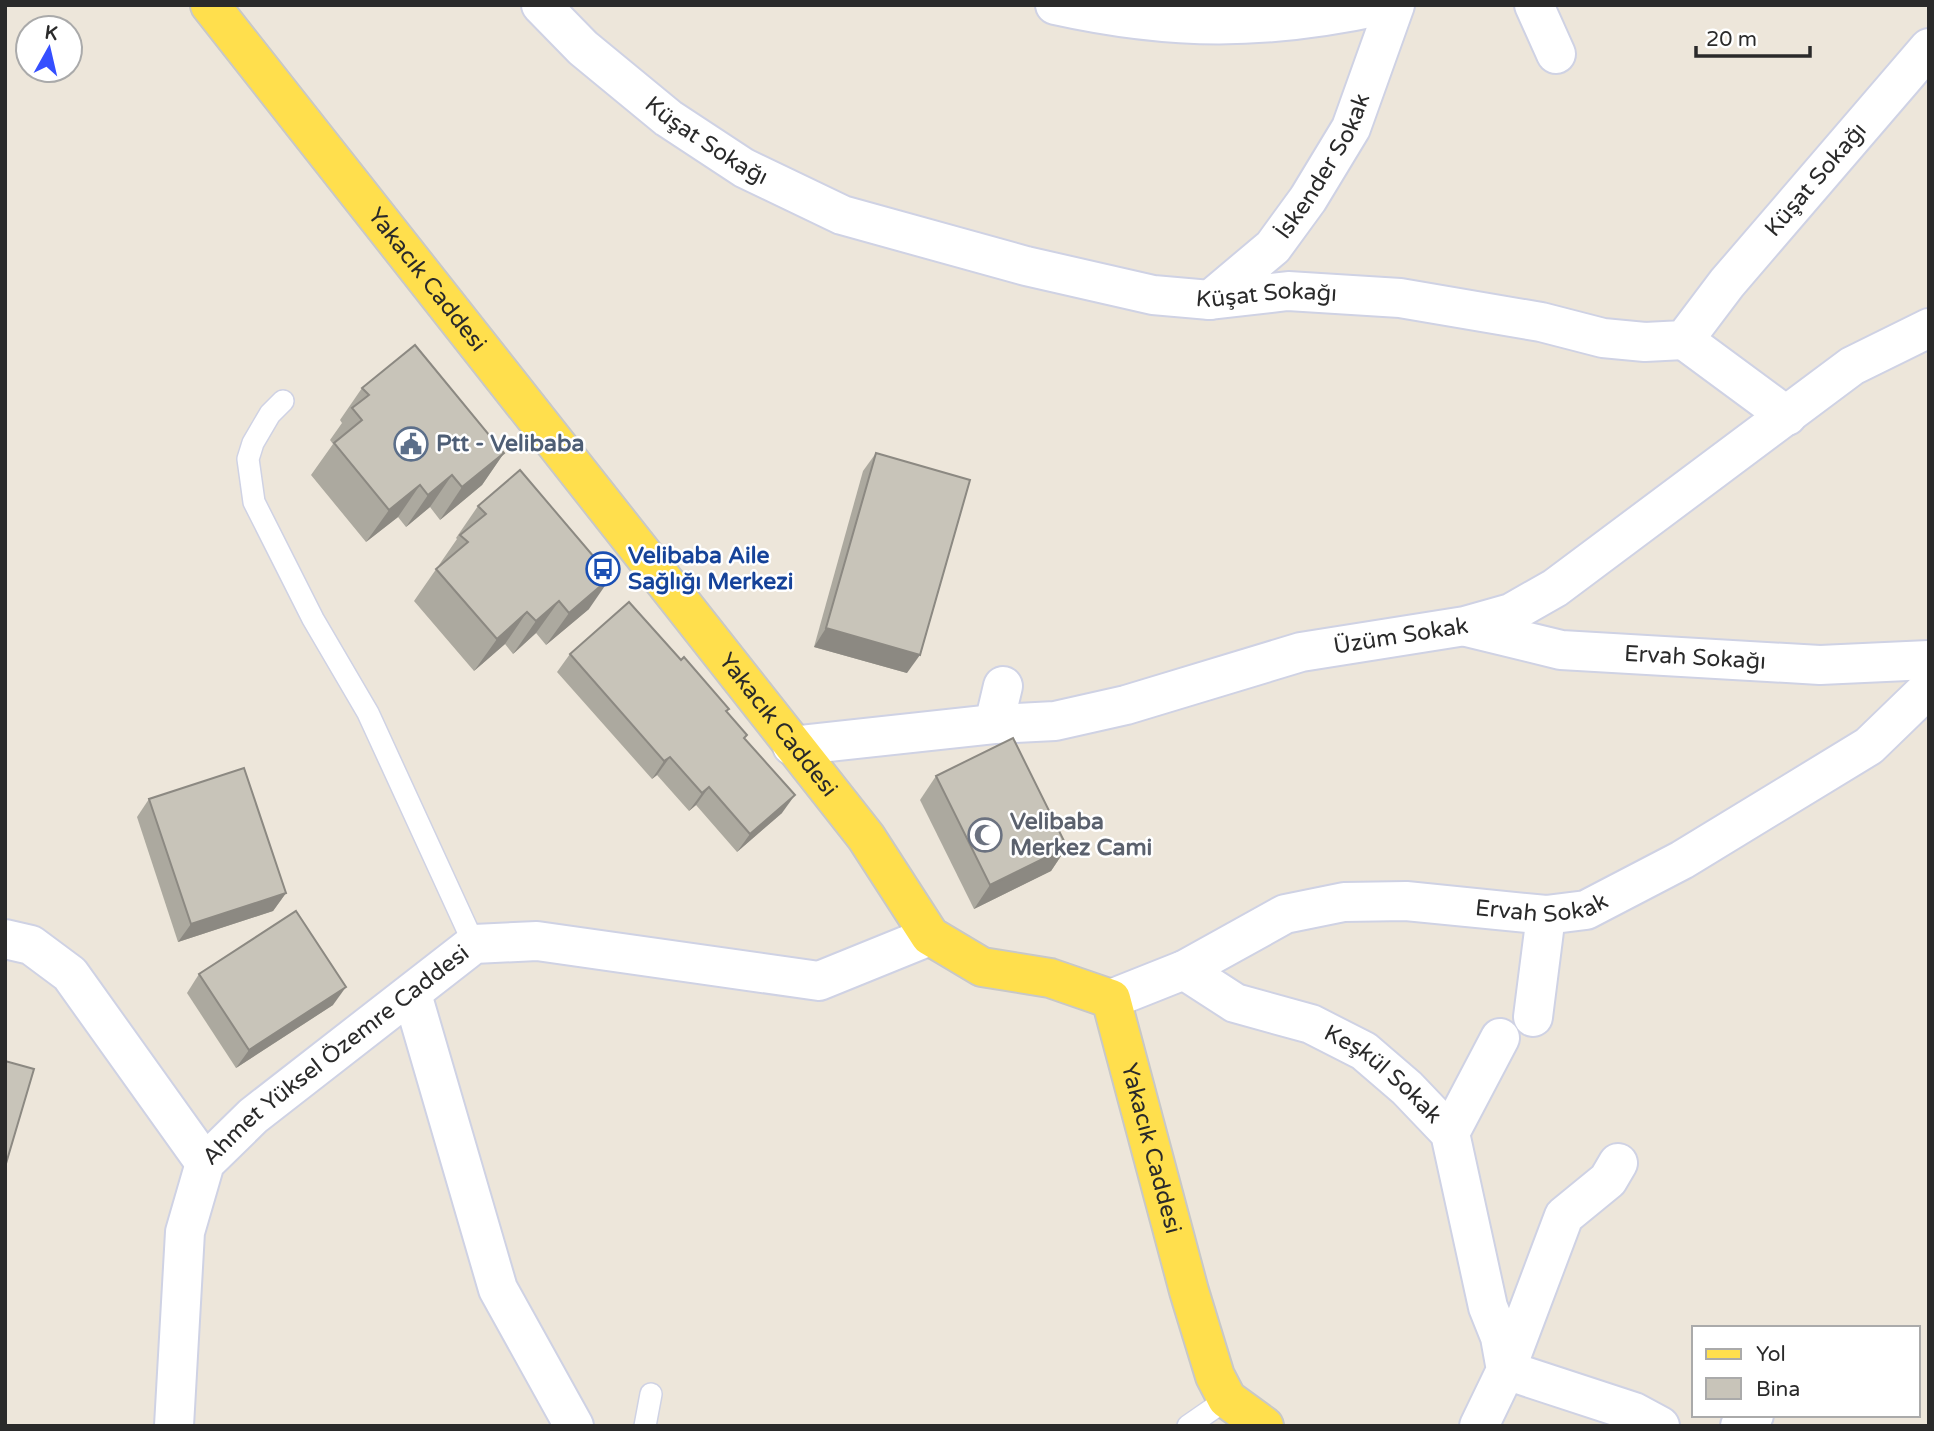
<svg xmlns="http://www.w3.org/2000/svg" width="1934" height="1431" viewBox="0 0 1934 1431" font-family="'Varela Round',sans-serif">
  <rect width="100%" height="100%" fill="#ede6da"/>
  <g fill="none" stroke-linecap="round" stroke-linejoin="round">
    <defs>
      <g id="lane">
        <polyline points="283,401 270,414 253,443 248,459 254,502 313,619 368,713 474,944"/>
        <polyline points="645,1426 651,1394"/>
        <polyline points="1188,1426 1227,1399"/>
      </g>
      <g id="street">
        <path id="s1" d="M541 5 583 48 668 118 744 168 842 215 1026 266 1153 295 1210 300 1288 291 1400 298 1541 322 1603 338 1645 342 1684 340 1727 283 1929 48"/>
        <path d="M1055 5C1172 31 1266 31 1384 5"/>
        <polyline points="1534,5 1556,54"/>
        <path id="s2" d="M1210 300 1273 247 1308 199 1351 128 1395 5"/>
        <polyline points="1684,340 1787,416"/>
        <path id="s3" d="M1467 627 1561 650 1820 665 1929 660"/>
        <polyline points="994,724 1003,686"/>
        <path id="s4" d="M792 746 994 724 1055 721 1126 705 1301 652 1465 626 1511 613 1555 588 1852 366 1929 328"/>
        <polyline points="5,939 31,945 70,974 205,1163"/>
        <path id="s5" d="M1184 970 1235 1003 1311 1024 1364 1051 1407 1088 1450 1133 1488 1307 1500 1337 1506 1370 1479 1426"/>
        <polyline points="412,994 498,1289 574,1426"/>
        <path id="s6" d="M1111 999 1184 970 1285 914 1344 902 1406 901 1546 915 1586 910 1682 860 1869 746 1929 688"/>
        <polyline points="1533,1017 1546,915"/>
        <polyline points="1450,1133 1500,1038"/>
        <polyline points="1618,1163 1608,1180 1564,1216 1506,1370 1634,1412 1660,1426"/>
        <polyline points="1740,1426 1754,1415"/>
      </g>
      <g id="secondary">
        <path id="s7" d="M174 1426 185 1232 205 1163 253 1116 474 944 537 941 819 981 930 936"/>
      </g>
      <g id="primary">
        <path id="s8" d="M210 5 866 837 930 936 982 967 1050 978 1111 999 1189 1291 1215 1376 1227 1399 1264 1426"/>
      </g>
    </defs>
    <use href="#lane" stroke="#cfd2e4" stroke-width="24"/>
    <use href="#street" stroke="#cfd2e4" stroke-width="42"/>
    <use href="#secondary" stroke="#cfd2e4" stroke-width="42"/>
    <use href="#primary" stroke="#c8c8c8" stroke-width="42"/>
    <use href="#lane" stroke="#fff" stroke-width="21"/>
    <use href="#street" stroke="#fff" stroke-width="38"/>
    <use href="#secondary" stroke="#fff" stroke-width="38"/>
    <use href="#primary" stroke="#ffdf4d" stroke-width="38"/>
  </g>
  <g fill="#aca99f">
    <polygon points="362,388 504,453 482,485 440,520 430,507 406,527 398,517 366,542 311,475 333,444 330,440 342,423 340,420"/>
    <polygon points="876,453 907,673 814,647 863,471"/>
    <polygon points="478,506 589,609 546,645 536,633 513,654 505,644 474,671 414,601 457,539 456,538"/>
    <polygon points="570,654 681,660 727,712 745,739 782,813 737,852 696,805 689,811 657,775 652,779 557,672"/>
    <polygon points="936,776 1067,847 1051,871 974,909 920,800"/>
    <polygon points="149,799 286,893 273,911 178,942 137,817"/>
    <polygon points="199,974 333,1005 236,1068 187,993"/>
  </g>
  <g fill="#8c8982">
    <polygon points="504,453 482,485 440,520 462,487"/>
    <polygon points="452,475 430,507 406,527 428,495"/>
    <polygon points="420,485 398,517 366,542 389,510"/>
    <polygon points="611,577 589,609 546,645 569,613"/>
    <polygon points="559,601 536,633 513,654 536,621"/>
    <polygon points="527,612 505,644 474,671 497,639"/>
    <polygon points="826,628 920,655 907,673 814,647"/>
    <polygon points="670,757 657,775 652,779 664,761"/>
    <polygon points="709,787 696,805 689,811 702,793"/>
    <polygon points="795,795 782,813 737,852 750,834"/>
    <polygon points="1067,847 1051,871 974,909 990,885"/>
    <polygon points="286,893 273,911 178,942 191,924"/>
    <polygon points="346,987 333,1005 236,1068 249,1050"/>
  </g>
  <g fill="#c8c4b9" stroke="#8c8982" stroke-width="2">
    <polygon points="415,345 504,453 462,487 452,475 428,495 420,485 389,510 334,443 362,420 352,408 369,395 362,388"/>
    <polygon points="876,453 970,480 920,655 826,628"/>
    <polygon points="520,470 611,577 569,613 559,601 536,621 527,612 497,639 436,569 468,542 460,535 486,514 478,506"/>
    <polygon points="629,602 681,660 684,657 729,709 726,711 747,735 744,738 795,795 750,834 709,787 702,793 670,757 664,761 570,654"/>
    <polygon points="1013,738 1067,847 990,885 936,776"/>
    <polygon points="244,768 286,893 191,924 149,799"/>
    <polygon points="296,911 346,987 249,1050 199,974"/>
    <polygon points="5,1061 34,1069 5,1167"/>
  </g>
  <defs>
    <symbol id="civic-ring" viewBox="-11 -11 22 22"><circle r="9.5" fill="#fff" stroke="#5c6f8a" stroke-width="1.5"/><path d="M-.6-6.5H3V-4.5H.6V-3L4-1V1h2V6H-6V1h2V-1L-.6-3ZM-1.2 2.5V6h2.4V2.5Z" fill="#5c6f8a"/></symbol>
    <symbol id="bus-ring" viewBox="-11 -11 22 22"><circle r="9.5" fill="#fff" stroke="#1a4fb4" stroke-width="1.5"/><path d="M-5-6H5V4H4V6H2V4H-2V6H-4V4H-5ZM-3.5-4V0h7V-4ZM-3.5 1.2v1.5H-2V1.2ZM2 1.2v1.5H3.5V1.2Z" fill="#1a4fb4"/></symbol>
    <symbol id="mosque-ring" viewBox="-11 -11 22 22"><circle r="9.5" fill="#fff" stroke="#6b7280" stroke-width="1.5"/><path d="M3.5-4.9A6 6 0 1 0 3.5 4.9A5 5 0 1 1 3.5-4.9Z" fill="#6b7280"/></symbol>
  </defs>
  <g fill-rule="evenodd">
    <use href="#civic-ring" x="392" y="425" width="38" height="38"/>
    <use href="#bus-ring" x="584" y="550" width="38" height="38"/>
    <use href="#mosque-ring" x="966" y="816" width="38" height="38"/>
  </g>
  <g text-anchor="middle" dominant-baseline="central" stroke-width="5" stroke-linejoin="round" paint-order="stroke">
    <g font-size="23" fill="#2a2a2a" stroke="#fff">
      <text stroke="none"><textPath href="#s1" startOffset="215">Küşat Sokağı</textPath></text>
      <text stroke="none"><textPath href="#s2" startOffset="178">İskender Sokak</textPath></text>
      <text stroke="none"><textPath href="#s1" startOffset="1435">Küşat Sokağı</textPath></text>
      <text stroke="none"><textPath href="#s8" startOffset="350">Yakacık Caddesi</textPath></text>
      <text stroke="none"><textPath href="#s1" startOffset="805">Küşat Sokağı</textPath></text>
      <text stroke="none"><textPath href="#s4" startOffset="621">Üzüm Sokak</textPath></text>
      <text stroke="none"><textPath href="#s3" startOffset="231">Ervah Sokağı</textPath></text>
      <text stroke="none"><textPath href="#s8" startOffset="917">Yakacık Caddesi</textPath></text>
      <text stroke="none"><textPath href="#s6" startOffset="453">Ervah Sokak</textPath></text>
      <text stroke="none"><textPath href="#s7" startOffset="436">Ahmet Yüksel Özemre Caddesi</textPath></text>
      <text stroke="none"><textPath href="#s5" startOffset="228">Keşkül Sokak</textPath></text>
      <text stroke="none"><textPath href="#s8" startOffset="1526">Yakacık Caddesi</textPath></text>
    </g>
    <g font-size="23" font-weight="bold" fill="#4e5e75" stroke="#fff" text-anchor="start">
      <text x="436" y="444">Ptt - Velibaba</text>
    </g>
    <g font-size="23" font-weight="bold" fill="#164399" stroke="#fff" text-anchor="start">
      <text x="628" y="556">Velibaba Aile<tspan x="628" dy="26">Sağlığı Merkezi</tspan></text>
    </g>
    <g font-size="23" font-weight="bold" fill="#5b616d" stroke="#fff" text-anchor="start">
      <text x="1010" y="822">Velibaba<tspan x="1010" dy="26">Merkez Cami</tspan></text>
    </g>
  </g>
  <rect width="1934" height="1431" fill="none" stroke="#2a2a2a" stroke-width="14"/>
  <rect x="1692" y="1326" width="228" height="91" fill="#ffffff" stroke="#aaaaaa" stroke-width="2"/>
  <rect x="1706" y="1349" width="35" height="10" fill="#ffdf4d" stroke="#aaaaaa" stroke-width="2"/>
  <text x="1756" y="1361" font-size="21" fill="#2a2a2a">Yol</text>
  <rect x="1706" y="1378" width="35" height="21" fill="#c8c4b9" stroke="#aaaaaa" stroke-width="2"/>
  <text x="1756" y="1396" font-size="21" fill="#2a2a2a">Bina</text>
  <g transform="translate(49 49) rotate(8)"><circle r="33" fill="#ffffff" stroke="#aaaaaa" stroke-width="2"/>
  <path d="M0-5L12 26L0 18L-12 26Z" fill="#354fff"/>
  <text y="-10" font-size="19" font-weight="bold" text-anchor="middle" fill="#2a2a2a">K</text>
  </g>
  <path d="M1696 46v10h114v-10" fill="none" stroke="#2a2a2a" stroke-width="3.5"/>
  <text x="1706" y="46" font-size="21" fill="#2a2a2a" stroke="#ffffff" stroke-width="5" paint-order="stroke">20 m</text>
</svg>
